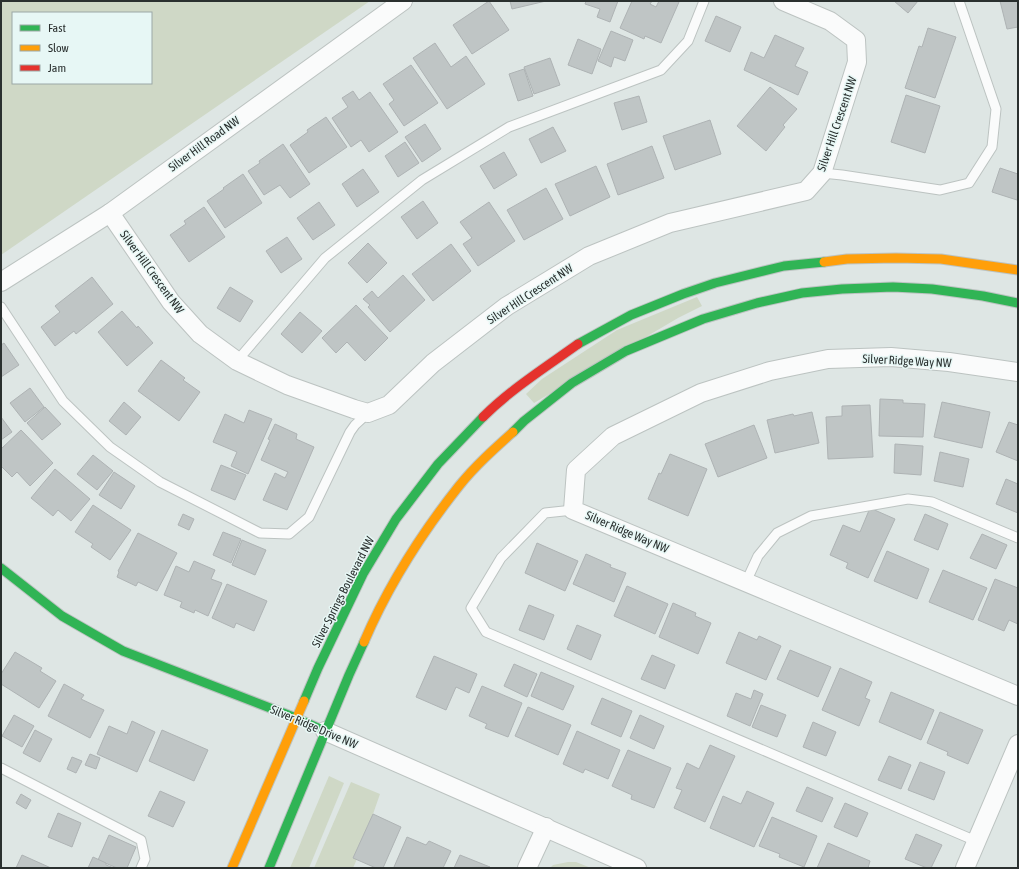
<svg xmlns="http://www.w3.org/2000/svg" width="1019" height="869" viewBox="0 0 1019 869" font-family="'Asap Condensed',sans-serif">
  <rect width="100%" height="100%" fill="#dee6e4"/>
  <g fill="#cfd8c6" fill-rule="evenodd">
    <path d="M1 1H370L1 255ZM13 13H151V83H13Z"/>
    <polygon points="697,297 702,306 678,318 534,403 526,394 542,379 617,330"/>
    <polygon points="329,776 344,783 309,868 290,868"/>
    <polygon points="351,782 380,794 373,814 353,858 357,859 353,868 314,868"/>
    <polygon points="568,862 576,862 591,868 550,868 553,865"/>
  </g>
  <g fill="#bfc5c5" stroke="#aeb3b4">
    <polygon points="489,1 509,30 472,54 453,25"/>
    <polygon points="510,1 546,1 512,9"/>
    <polygon points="586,1 618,1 610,22 597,17 600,9 585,4"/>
    <polygon points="632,1 652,1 650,4 656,7 659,1 677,1 679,2 661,43 645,36 644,39 620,28"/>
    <polygon points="894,1 918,1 908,13"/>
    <polygon points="1000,1 1018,1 1018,27 1007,29"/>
    <polygon points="716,16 741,27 730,52 705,41"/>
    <polygon points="928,28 956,37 935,98 905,88 919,46 922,47"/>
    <polygon points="611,31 633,40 625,61 614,57 611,67 598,61"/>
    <polygon points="775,35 804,48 795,66 808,72 798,95 744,70 751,52 764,58"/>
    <polygon points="578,39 601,49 592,74 568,65"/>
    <polygon points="435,43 451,67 466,56 485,84 447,109 413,58"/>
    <polygon points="550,58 560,85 534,94 524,67"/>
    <polygon points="411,65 438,103 404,126 389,104 394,100 383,84"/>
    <polygon points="524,69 533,96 518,101 509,74"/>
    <polygon points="770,87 797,109 783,125 785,127 766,151 737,126"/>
    <polygon points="353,91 359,100 370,92 398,132 369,152 361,140 351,147 332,118 348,107 342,98"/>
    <polygon points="906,95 940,106 925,153 891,142"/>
    <polygon points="639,96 647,122 622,130 614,103"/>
    <polygon points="326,117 347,147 309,173 290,145 308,132 307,130"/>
    <polygon points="710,120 721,154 675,170 663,136"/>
    <polygon points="425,124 441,149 422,162 405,137"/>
    <polygon points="553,127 566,151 541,163 529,139"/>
    <polygon points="405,142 419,163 398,177 385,156"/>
    <polygon points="283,144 310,184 290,198 280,185 264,195 248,171 260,163 259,161"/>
    <polygon points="652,146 664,178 618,195 607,164"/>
    <polygon points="504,152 517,175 494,189 480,166"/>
    <polygon points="596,166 610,197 570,216 555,184"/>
    <polygon points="1000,168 1018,174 1018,196 1017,200 992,192"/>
    <polygon points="363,169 379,192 357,207 342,184"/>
    <polygon points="243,174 262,203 225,228 207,201 224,189 223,188"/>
    <polygon points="546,188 563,219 524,240 507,210"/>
    <polygon points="423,201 438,223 417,239 401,217"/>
    <polygon points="319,202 335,225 313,240 297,218"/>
    <polygon points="489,202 515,241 478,266 463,244 472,238 460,222"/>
    <polygon points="204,207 225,237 189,262 170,235 186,224 184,221"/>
    <polygon points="287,237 302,259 281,273 266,251"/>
    <polygon points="368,243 387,263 367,283 348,263"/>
    <polygon points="451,244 471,271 433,301 412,274"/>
    <polygon points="403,275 425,300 390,332 368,307 370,305 363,299 372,291 378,298"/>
    <polygon points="92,277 113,304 76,334 74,331 55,346 41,327 60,312 55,306"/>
    <polygon points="230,287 253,301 240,322 217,308"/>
    <polygon points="356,305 388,338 365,361 347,342 336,353 322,338"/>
    <polygon points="122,311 137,328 138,326 153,343 127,366 98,332"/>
    <polygon points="300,312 322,331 302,353 281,334"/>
    <polygon points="4,343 19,365 1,377 1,345"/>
    <polygon points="161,360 185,378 183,380 200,392 179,421 138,391"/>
    <polygon points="30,388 44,407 25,422 10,403"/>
    <polygon points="880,399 903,400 903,403 925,404 923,437 879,436"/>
    <polygon points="124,402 141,417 126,435 109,421"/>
    <polygon points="942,402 990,412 982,448 934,437"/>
    <polygon points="870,405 873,457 828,459 826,417 842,416 842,406"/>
    <polygon points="45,407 61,424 42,440 27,423"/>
    <polygon points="249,410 272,419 248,474 231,466 237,452 213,442 225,414 244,423"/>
    <polygon points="812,412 819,443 775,453 767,420 793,414 794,416"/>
    <polygon points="1,417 12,432 1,440"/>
    <polygon points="1009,422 1018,425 1018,461 996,452"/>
    <polygon points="275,424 297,434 296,439 314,447 287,510 263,500 275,473 285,478 288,472 261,460 270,440 268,439"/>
    <polygon points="754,425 767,458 718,477 705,444"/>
    <polygon points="21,430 53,463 30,486 17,472 12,477 1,466 1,449"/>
    <polygon points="895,444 923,446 921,475 894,473"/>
    <polygon points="940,452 969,459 963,487 934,481"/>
    <polygon points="670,454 707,469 688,516 648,499 659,473 661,474"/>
    <polygon points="93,455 113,471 97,490 77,474"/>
    <polygon points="221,465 246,475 235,500 211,490"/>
    <polygon points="55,469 90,499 71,521 58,510 53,516 31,498"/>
    <polygon points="114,472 135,486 121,509 99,495"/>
    <polygon points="1006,479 1018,484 1018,513 996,504"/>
    <polygon points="93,505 131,530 110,560 91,547 93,544 75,532"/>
    <polygon points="870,508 895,519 868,578 846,568 848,563 830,555 843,525 860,532"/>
    <polygon points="183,514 194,519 189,530 178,525"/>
    <polygon points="925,514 948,524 938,550 914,540"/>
    <polygon points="223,532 241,539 231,563 213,555"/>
    <polygon points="138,533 177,553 157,591 138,582 136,586 117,577 119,572 118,571"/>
    <polygon points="982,534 1007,545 996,569 970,558"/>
    <polygon points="242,540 266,550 255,575 232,565"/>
    <polygon points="537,543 578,561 565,591 525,573"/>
    <polygon points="887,551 929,569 917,599 874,581"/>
    <polygon points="586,554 611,565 610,567 626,573 614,602 573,584"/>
    <polygon points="194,561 215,570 211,579 222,583 208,616 195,610 194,613 180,607 182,602 164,595 176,566 189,572"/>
    <polygon points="943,570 987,588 973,620 929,602"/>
    <polygon points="995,579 1018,588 1018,624 1009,620 1004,631 978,620"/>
    <polygon points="227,584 267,601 254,631 236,623 234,628 212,618"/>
    <polygon points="627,586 668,604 655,634 614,616"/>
    <polygon points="673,603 696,613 695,616 711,623 698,654 659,637"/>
    <polygon points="529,605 554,615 544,640 519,630"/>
    <polygon points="577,625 601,635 591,660 567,649"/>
    <polygon points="739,632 757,640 759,636 781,646 766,680 726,663"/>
    <polygon points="790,650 831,667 818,697 777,679"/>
    <polygon points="15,652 42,668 40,671 56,681 39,708 1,684 1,674"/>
    <polygon points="652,655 675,665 665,689 641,679"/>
    <polygon points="434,656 477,674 469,693 456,687 446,710 416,697"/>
    <polygon points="514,664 537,674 527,697 504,686"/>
    <polygon points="840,668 872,682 865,698 870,700 859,726 822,710"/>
    <polygon points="541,672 574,686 563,710 531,696"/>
    <polygon points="64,684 84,695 81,699 104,710 90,738 48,716"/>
    <polygon points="482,686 522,703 508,737 485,728 487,724 469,716"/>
    <polygon points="754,690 763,694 750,726 727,716 736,693 751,699"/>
    <polygon points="891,692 934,710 921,740 879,722"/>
    <polygon points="602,698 632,711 621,737 591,724"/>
    <polygon points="761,705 786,715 777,737 752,727"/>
    <polygon points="528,707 571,725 558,755 515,736"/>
    <polygon points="940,712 983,730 968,764 947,755 948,752 927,743"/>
    <polygon points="14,715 34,726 22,747 2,736"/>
    <polygon points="640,715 664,726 654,749 630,738"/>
    <polygon points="132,721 155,732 137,772 97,754 109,726 127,734"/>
    <polygon points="813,722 836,732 826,756 803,747"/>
    <polygon points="35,730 52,739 40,762 23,753"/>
    <polygon points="162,730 208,750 194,781 149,761"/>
    <polygon points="577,731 620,750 608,779 585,769 583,773 563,764"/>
    <polygon points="710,745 735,756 705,822 674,808 682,790 676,788 687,763 699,769"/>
    <polygon points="628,750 671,768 654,808 631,799 632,795 612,786"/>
    <polygon points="90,754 100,758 96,769 85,765"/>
    <polygon points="889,756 911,765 901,789 878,780"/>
    <polygon points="72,757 82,761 76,773 67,769"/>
    <polygon points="920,762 945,772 934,800 908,790"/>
    <polygon points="807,787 833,798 822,822 796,811"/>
    <polygon points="160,791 185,802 173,827 148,816"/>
    <polygon points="747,791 774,803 754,847 710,828 723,796 741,804"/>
    <polygon points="21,794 31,800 26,809 16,803"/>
    <polygon points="845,803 868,813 857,837 834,827"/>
    <polygon points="58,813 81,823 72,847 48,837"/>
    <polygon points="373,814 401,827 383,868 376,868 353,858"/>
    <polygon points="772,817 817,836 804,867 779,857 780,854 759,846"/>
    <polygon points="916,834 942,845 931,868 927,868 905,859"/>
    <polygon points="109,835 136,847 127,868 117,868 98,860"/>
    <polygon points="407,837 426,845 429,841 451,851 443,868 396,868 394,867"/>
    <polygon points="828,843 870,861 868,868 817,868"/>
    <polygon points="22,855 51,868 16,868"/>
    <polygon points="460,855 490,867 454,868"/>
    <polygon points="93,857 106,863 106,865 114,868 88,868"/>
  </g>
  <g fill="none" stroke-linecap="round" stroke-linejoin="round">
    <defs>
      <g id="lane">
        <polyline points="822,173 842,175 940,190 969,183 992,147 996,109 959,1"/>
        <polyline points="1,307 63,401 110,447 160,482 260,533 289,534 309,517 350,432 355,425 368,413"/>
        <polyline points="237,361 325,258 422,180 509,127 661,70 688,41 704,1"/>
        <polyline points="573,510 545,513 501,558 471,608 486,632 976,841"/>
        <polyline points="746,582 758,556 777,533 811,516 908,499 932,502 1018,538"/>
        <polyline points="1,768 141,840 145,859 141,868"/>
      </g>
      <g id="street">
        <polyline points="110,213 171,302 200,334 237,361 287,385 354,409 368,413 389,405 433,363 507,306 589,256 670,223 806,191 822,173 857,62 856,40 830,21 783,1"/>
        <polyline points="1,282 110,213 403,1"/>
        <polyline points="1018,372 949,362 891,357 828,359 770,371 701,393 613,436 576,470 573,510 1018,696"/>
        <polyline points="325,731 637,868"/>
        <polyline points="527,868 546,827"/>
        <polyline points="965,868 1018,744"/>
      </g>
      <g id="fast">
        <polyline points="578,344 631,315 683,294 715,283 784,266 824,262"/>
        <polyline points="513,432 524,421 572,383 626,351 703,319 757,303 802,293 842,289 893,287 932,289 983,296 1018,303"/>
        <polyline points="1,568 62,616 123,651 296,718 325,731"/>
        <polyline points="304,701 318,668 363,574 396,519 438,464 483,417"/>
        <polyline points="269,868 349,675 364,642"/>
      </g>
      <g id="slow">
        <polyline points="824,262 847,259 896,258 941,259 1018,270"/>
        <path d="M364 642C388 586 421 534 459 486 475 466 494 449 513 432"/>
        <polyline points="232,868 304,701"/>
      </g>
      <path id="jam" d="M483 417C511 389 546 367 578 344"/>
    </defs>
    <use href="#lane" stroke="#bcc3c1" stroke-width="11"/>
    <use href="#street" stroke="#bcc3c1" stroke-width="20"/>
    <use href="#fast" stroke="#bcc3c1" stroke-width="11"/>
    <use href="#slow" stroke="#bcc3c1" stroke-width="11"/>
    <use href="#jam" stroke="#bcc3c1" stroke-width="11"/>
    <use href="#lane" stroke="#fafbfb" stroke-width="9"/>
    <use href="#street" stroke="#fafbfb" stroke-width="18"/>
    <use href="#fast" stroke="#30b455" stroke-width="9"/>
    <use href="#slow" stroke="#ff9f0a" stroke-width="9"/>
    <use href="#jam" stroke="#e5322d" stroke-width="9"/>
  </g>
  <g text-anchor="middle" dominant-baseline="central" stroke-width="3" stroke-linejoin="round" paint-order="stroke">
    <g font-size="12" fill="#2a302f" stroke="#e7f7f5">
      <text transform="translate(837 124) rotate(-71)">Silver Hill Crescent NW</text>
      <text transform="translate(204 144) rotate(-36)">Silver Hill Road NW</text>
      <text transform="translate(152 272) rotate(54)">Silver Hill Crescent NW</text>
      <text transform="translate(530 294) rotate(-33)">Silver Hill Crescent NW</text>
      <text transform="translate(907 361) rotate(3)">Silver Ridge Way NW</text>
      <text transform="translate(627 532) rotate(23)">Silver Ridge Way NW</text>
      <text transform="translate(343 592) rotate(-63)">Silver Springs Boulevard NW</text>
      <text transform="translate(314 727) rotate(23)">Silver Ridge Drive NW</text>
    </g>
  </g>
  <rect width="1019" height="869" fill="none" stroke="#2a302f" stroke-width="4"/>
  <rect x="12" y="12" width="140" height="72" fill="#e7f7f5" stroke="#9ba7a6"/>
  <rect x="20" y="25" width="20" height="6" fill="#30b455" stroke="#9ba7a6"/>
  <text x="48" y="32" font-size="12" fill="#2a302f">Fast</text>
  <rect x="20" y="45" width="20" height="6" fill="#ff9f0a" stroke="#9ba7a6"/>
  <text x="48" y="52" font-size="12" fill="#2a302f">Slow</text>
  <rect x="20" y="65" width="20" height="6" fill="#e5322d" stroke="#9ba7a6"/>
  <text x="48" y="72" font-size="12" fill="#2a302f">Jam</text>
</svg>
